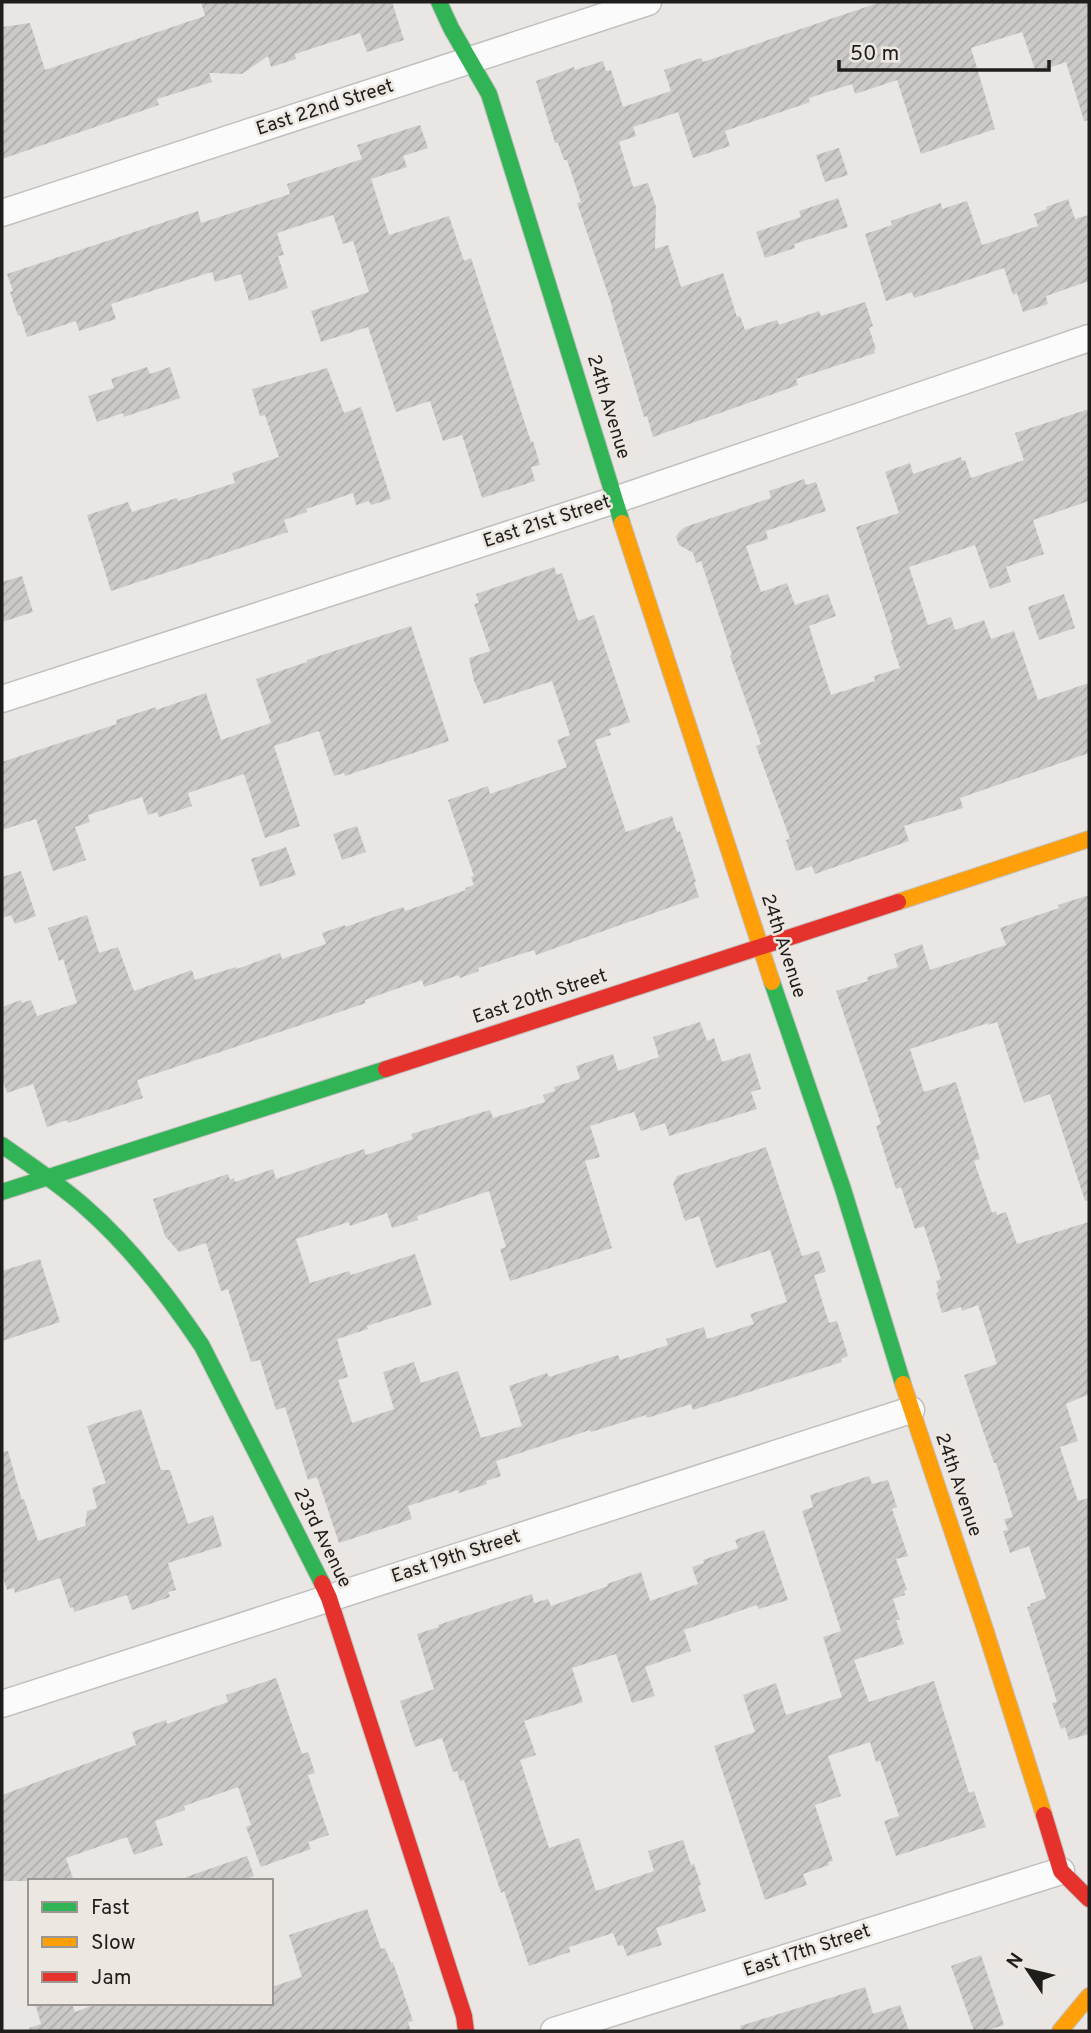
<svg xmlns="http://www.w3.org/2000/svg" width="1091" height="2033" viewBox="0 0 1091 2033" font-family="Overpass,sans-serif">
  <defs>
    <pattern id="building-hatch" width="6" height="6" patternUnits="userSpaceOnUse" patternTransform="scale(1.75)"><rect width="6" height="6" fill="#cccac8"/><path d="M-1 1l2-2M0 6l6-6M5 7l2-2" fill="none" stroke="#afadab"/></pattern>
  </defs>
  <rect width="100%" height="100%" fill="#e9e6e3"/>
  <g fill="url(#building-hatch)">
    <polygon points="201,2 392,2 404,40 367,52 360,33 295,54 296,59 271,67 268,56 242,74 209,73 212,82 157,99 159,105 2,159 2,27 30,23 45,70 205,16"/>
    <polygon points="881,2 1089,2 1089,120 1084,121 1066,62 1036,72 1022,32 971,48 995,129 921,154 897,80 855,94 852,84 809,98 810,102 725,131 730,146 693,158 678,112 633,127 636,136 619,142 633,187 648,183 656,207 655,249 668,245 681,287 723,273 737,317 740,316 745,330 777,320 779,325 819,311 821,316 865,302 873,326 869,328 876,349 874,350 875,353 796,379 798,385 653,437 647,416 644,417 612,310 613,309 577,203 581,202 567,160 564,160 558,143 555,143 536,81 574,67 575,70 603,61 606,71 611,70 623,107 671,91 664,70 701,58 703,62"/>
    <polygon points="420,125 428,148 403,156 407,167 371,179 389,235 449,216 464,261 471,258 531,442 533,441 540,465 531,467 535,481 482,498 462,435 443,441 430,401 396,412 368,327 321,342 311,311 369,292 353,241 343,244 333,215 277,233 284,255 278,256 288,288 249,301 241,274 215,282 212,272 111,304 116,319 79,331 76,321 27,337 20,315 18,316 10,292 13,291 7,274 198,211 201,223 290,194 287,184 362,159 357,145"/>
    <polygon points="839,148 848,175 825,182 816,155"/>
    <polygon points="838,198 848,227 794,244 795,248 765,258 756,232 801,217 799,211"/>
    <polygon points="1068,199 1075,219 1089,215 1089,281 1046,296 1048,304 1023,312 1017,293 1013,295 1004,268 914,298 912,292 886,301 865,234 892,225 891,221 941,203 942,209 967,201 982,245 1038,226 1034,214 1047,209 1046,207"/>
    <polygon points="147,367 150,374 170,367 180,398 124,417 123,413 97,422 88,396 114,388 111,379"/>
    <polygon points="327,368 344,413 361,407 391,499 371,505 369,501 356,505 353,493 306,509 307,512 284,520 288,532 111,591 87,515 128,502 132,512 177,498 178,501 235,483 232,473 279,457 265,415 260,416 252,389"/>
    <polygon points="1089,409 1089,501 1033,520 1044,554 1006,567 1011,582 990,589 975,545 909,567 928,625 951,617 955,630 984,620 991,639 1014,631 1038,700 1089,683 1089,753 960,798 963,808 904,826 909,841 815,874 812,866 796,871 786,840 790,839 756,746 761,744 730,656 732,655 701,561 696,563 693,553 679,545 676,537 679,532 685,527 771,498 769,491 804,479 806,485 816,482 826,511 766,531 768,539 746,546 761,592 787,583 795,605 828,594 836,616 809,626 831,695 875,681 874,676 900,668 891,641 893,640 856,527 899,513 885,472 910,463 913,474 961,457 962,461 965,460 971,478 1024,460 1015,433"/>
    <polygon points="554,567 557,575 562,573 578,621 594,615 626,710 630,722 609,729 611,735 595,740 626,832 672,816 677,832 680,831 696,882 694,882 699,897 536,955 534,950 478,968 479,971 460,978 459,975 424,987 422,980 373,997 365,1000 366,1003 137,1080 143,1098 68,1123 67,1120 47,1127 33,1084 7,1093 2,1078 2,1007 21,1000 22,1003 31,1000 37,1016 77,1003 63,959 59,961 48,928 87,915 99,953 118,947 134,991 192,970 195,980 236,967 237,969 280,953 282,959 326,944 322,933 345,925 345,927 403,907 405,911 466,890 465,888 474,885 471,877 474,876 448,800 488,786 490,794 567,767 557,740 570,735 552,681 484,704 474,681 469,658 490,651 474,604 479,603 476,594"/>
    <polygon points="22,576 33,612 2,622 2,582"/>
    <polygon points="1064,594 1075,628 1039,640 1028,607"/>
    <polygon points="411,626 449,741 345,776 344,773 334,776 319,731 274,746 300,826 265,838 244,774 188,793 192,806 159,817 157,812 148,815 142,797 88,815 90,822 75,827 86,860 53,871 36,819 2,830 2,762 117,724 116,720 156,707 156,710 206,693 221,740 271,723 256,679 307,662 307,660"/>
    <polygon points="357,826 366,852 342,860 333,834"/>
    <polygon points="286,847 296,875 260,887 251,859"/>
    <polygon points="21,871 36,916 15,924 11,915 2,918 2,877"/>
    <polygon points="1089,895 1089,1200 1085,1201 1050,1094 1024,1103 997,1022 988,1025 988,1023 910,1049 924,1092 956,1082 980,1159 974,1161 992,1213 996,1211 997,1215 1006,1212 1017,1244 1089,1222 1089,1394 1066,1404 1078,1441 1060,1447 1078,1501 1089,1498 1089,1734 1069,1740 1065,1727 1061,1729 1052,1703 1057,1702 1027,1607 1031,1606 1030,1604 1046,1598 1029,1546 1010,1553 1003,1531 1008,1530 1004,1519 1013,1517 996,1463 994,1463 964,1375 997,1364 978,1305 962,1311 961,1307 942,1313 936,1293 939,1291 936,1281 941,1279 924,1226 915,1229 901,1187 896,1189 876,1126 881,1124 836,991 868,981 867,977 898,967 894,954 922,944 930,970 1006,945 1000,928 1059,908 1058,905"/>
    <polygon points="700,1022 707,1041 714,1038 722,1062 750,1053 761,1089 751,1092 757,1109 669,1136 665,1123 641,1131 634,1112 590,1126 600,1157 585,1161 612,1248 510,1281 500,1249 506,1247 489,1191 417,1216 418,1220 392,1228 387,1213 350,1226 349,1222 296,1239 310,1283 349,1271 351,1275 415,1254 432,1305 367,1326 368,1329 337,1339 348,1377 338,1380 352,1423 394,1409 383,1372 414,1362 421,1383 458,1371 481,1438 522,1426 509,1386 547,1373 549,1377 618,1355 620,1360 668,1345 666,1339 704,1327 707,1339 754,1324 750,1314 787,1302 770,1250 716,1268 699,1216 685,1221 673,1184 677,1176 766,1147 802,1256 819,1251 826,1272 814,1275 829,1323 837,1321 848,1356 841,1359 842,1362 693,1410 691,1404 647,1418 646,1415 591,1432 590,1430 496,1461 501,1476 486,1481 487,1484 459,1493 458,1490 408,1506 412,1519 339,1543 317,1477 308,1480 285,1407 276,1410 260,1360 251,1362 228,1289 221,1291 206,1243 179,1252 165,1236 153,1199 228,1174 230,1180 234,1178 235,1182 273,1169 276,1179 364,1149 366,1155 413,1139 411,1134 490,1110 493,1118 545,1102 543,1095 555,1091 554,1087 580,1079 576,1066 613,1054 618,1071 659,1057 653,1037"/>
    <polygon points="40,1259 60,1322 2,1341 2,1271"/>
    <polygon points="141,1409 161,1470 170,1470 188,1524 213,1515 222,1546 168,1563 176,1590 168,1592 170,1597 132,1610 127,1595 74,1612 73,1607 70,1608 60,1578 15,1593 14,1588 7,1590 2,1575 2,1452 8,1451 22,1500 24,1499 38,1541 85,1526 87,1511 97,1508 92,1488 106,1483 87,1426"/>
    <polygon points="869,1476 872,1484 888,1480 897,1507 892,1509 908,1556 896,1559 907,1590 904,1591 905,1595 893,1599 900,1620 896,1620 904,1644 854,1660 869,1702 934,1681 969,1793 974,1791 986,1827 896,1856 884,1821 899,1816 880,1761 876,1762 870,1742 828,1756 841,1796 815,1805 833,1861 828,1862 829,1865 803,1874 807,1885 765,1900 714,1746 755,1732 743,1695 776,1683 786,1715 842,1697 823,1637 841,1631 802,1511 813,1507 810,1495"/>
    <polygon points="764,1530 788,1600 759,1609 757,1605 684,1630 691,1651 645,1667 655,1696 632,1703 616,1654 572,1668 583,1702 524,1721 536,1755 520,1760 549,1848 579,1838 596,1891 654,1871 648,1851 683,1840 691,1865 694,1864 701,1885 698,1886 706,1911 656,1928 662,1945 627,1956 623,1945 618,1946 613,1933 569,1947 570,1952 529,1966 504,1891 501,1893 464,1780 460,1781 457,1771 453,1772 442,1738 415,1747 400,1701 434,1689 417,1634 439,1627 438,1625 532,1594 534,1603 548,1599 551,1606 608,1586 607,1584 641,1572 650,1601 698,1584 692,1567 704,1563 703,1560 738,1548 735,1540"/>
    <polygon points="276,1678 302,1754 308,1752 315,1773 308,1775 329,1835 308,1842 311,1849 261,1867 246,1827 251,1825 238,1787 184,1806 185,1810 155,1821 163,1845 134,1855 127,1837 66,1858 74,1881 2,1881 2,1795 136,1745 132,1732 166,1720 167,1724 228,1702 226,1695"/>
    <polygon points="247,1856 254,1876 241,1881 186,1881 186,1877"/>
    <polygon points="367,1909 381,1949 385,1948 391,1963 393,1962 413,2021 408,2022 411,2031 30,2031 29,2028 41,2024 35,2003 72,2003 75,2012 99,2003 271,2003 271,1987 302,1977 289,1935"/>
    <polygon points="981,1955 1004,2025 985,2031 974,2031 951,1966"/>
    <polygon points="865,1987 873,2014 900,2005 909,2031 741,2031 740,2026"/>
  </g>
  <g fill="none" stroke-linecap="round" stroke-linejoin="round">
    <defs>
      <g id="street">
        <polyline points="2,213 648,2"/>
        <polyline points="2,699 615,500 1089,338"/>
        <polyline points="2,1704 911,1410"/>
        <polyline points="554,2031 1061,1871"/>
      </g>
      <g id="fast">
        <polyline points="439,2 451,28 489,94 622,523"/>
        <polyline points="772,982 843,1189 903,1384"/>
        <path d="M2 1145C30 1165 59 1184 84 1206 131 1247 168 1295 202 1346L322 1583"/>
        <polyline points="2,1192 386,1069"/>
      </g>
      <g id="slow">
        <polyline points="622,523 772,982"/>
        <polyline points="898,902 1089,839"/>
        <polyline points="903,1384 986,1632 1044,1815"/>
        <polyline points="1060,2031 1089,1996"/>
      </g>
      <g id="jam">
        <polyline points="386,1069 898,902"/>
        <polyline points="322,1583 329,1598 464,2016 466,2031"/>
        <polyline points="1044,1815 1061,1871 1089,1899"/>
      </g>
    </defs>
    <use href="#street" stroke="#c2c0be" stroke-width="29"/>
    <use href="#fast" stroke="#c2c0be" stroke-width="18"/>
    <use href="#slow" stroke="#c2c0be" stroke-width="18"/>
    <use href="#jam" stroke="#c2c0be" stroke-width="18"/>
    <use href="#street" stroke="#fcfbfb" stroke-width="26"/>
    <use href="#fast" stroke="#30b455" stroke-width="16"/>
    <use href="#slow" stroke="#ff9f0a" stroke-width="16"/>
    <use href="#jam" stroke="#e5322d" stroke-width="16"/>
  </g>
  <g text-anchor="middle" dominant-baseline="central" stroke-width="5" stroke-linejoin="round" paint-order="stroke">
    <g font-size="19" fill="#201e1c" stroke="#ece7e0">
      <text transform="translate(325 108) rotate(-18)">East 22nd Street</text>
      <text transform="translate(608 407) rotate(73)">24th Avenue</text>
      <text transform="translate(547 522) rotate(-18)">East 21st Street</text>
      <text transform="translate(783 946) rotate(72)">24th Avenue</text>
      <text transform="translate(540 997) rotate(-18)">East 20th Street</text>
      <text transform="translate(958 1485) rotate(71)">24th Avenue</text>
      <text transform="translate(322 1538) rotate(64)">23rd Avenue</text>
      <text transform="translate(456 1557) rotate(-18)">East 19th Street</text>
      <text transform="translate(807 1951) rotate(-18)">East 17th Street</text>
    </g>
  </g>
  <rect width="1091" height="2033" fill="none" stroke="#201e1c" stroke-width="7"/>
  <rect x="28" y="1879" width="245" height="126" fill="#ece7e0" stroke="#9a9792" stroke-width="2"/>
  <rect x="42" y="1902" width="35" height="10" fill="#30b455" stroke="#9a9792" stroke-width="2"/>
  <text x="91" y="1914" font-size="21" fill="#201e1c">Fast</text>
  <rect x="42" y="1937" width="35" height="10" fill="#ff9f0a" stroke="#9a9792" stroke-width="2"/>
  <text x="91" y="1949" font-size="21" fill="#201e1c">Slow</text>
  <rect x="42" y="1972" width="35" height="10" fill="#e5322d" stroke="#9a9792" stroke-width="2"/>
  <text x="91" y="1984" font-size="21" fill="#201e1c">Jam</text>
  <g transform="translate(1028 1970) rotate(305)" stroke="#ece7e0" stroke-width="5" paint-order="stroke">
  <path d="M0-5L12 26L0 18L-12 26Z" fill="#201e1c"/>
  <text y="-10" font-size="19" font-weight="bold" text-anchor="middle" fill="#201e1c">N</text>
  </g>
  <path d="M839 60v10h210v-10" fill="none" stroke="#201e1c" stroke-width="3.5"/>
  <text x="850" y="60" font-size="21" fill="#201e1c" stroke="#ece7e0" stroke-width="5" paint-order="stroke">50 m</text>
</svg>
